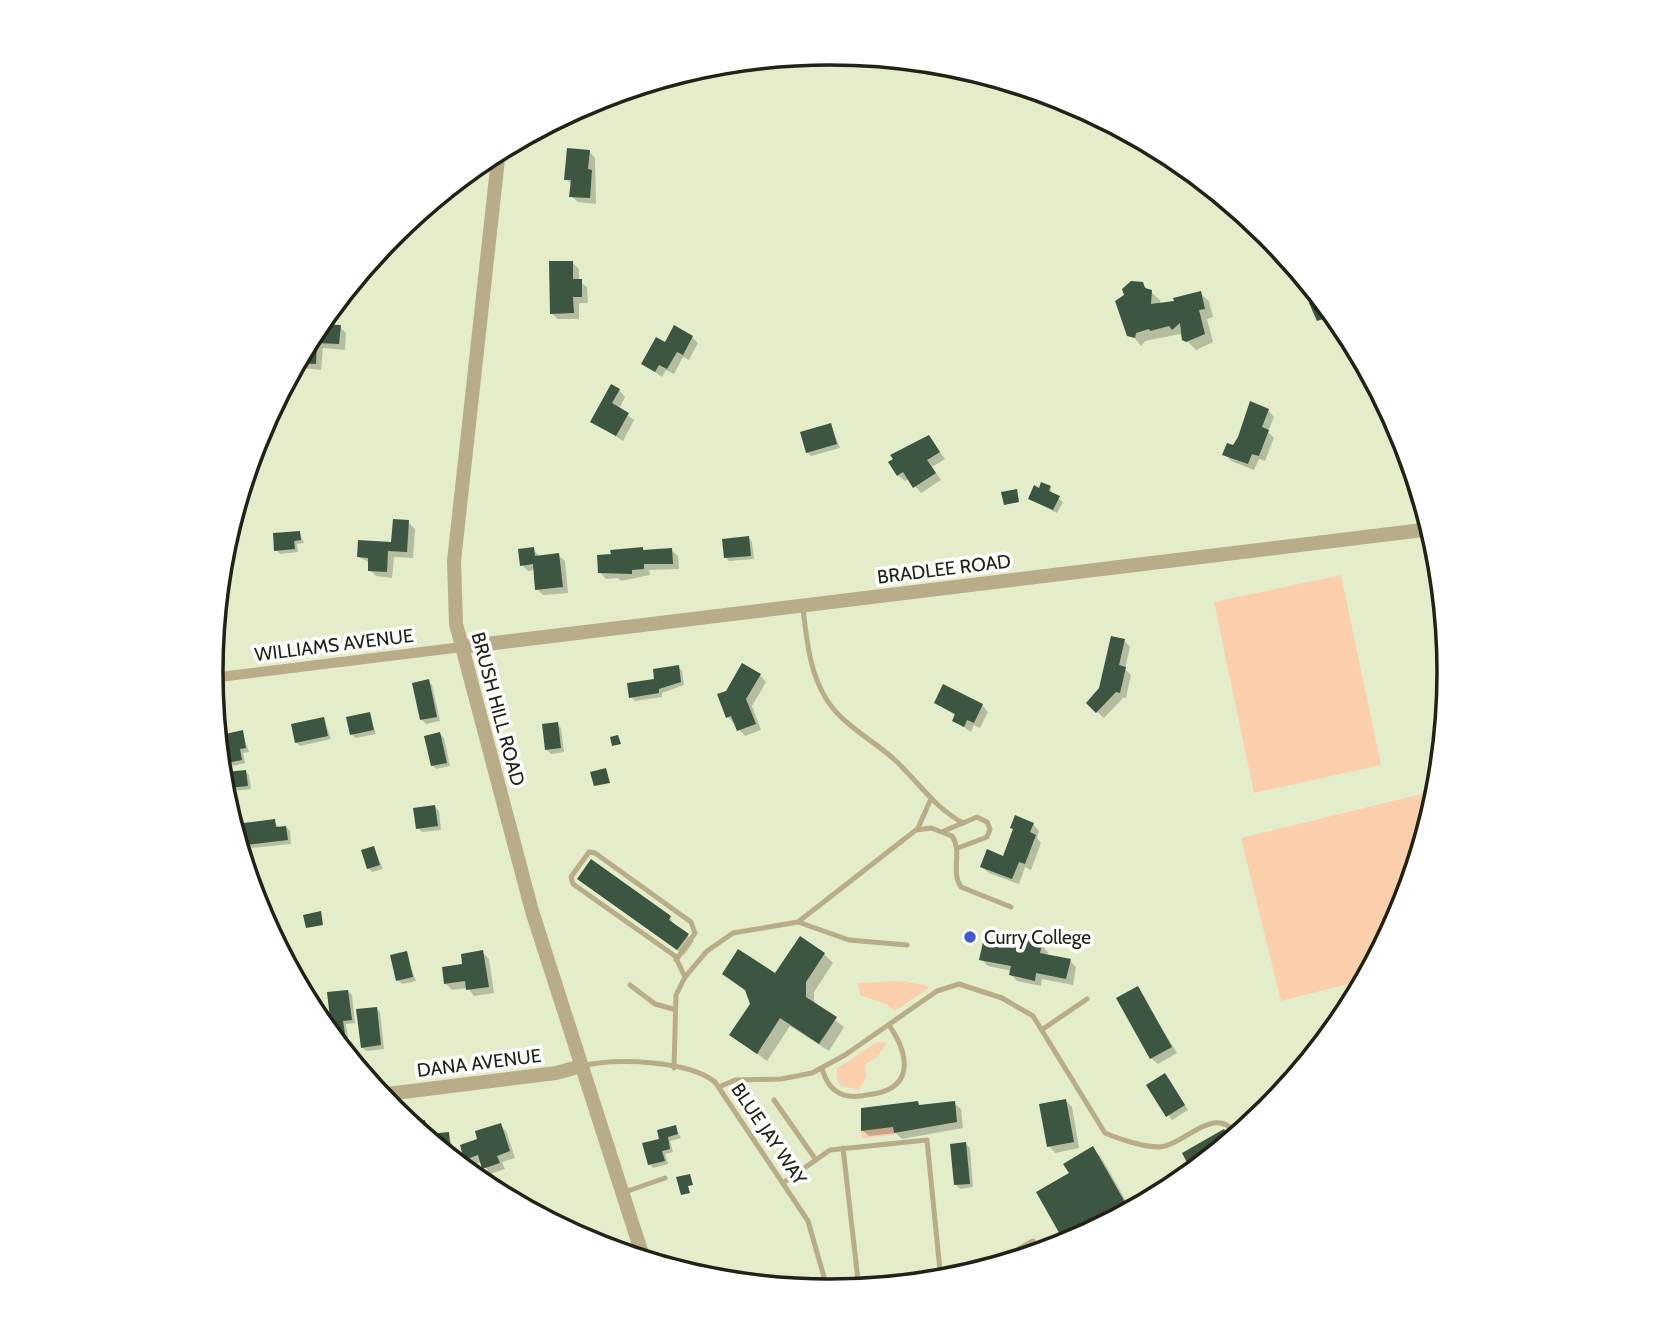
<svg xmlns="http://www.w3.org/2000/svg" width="1660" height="1344" viewBox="0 0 1660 1344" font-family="Cabin,sans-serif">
  <rect width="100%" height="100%" fill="#e3edca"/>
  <g fill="#fccfac">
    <polygon points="1341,575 1381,765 1254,793 1214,602"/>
    <polygon points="1438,790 1402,909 1364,980 1281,1001 1241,838"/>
    <polygon points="904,981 930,987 895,1011 886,1004 860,995 858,983"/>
    <polygon points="878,1042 887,1043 876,1058 865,1064 866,1077 859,1090 841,1086 837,1079 837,1068"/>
    <polygon points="893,1127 894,1135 862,1138 861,1131"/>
  </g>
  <g fill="#0003">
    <polygon points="589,151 595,158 596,204 578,202 571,196 572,185 566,179"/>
    <polygon points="572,262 579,269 579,281 587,287 588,303 579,303 579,319 558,319 551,313"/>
    <polygon points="1127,284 1142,284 1160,300 1161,306 1200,293 1209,301 1213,317 1207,319 1213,342 1196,350 1180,334 1145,341 1141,346 1122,322"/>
    <polygon points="325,315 328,326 340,327 346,333 345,350 323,348 321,370 303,368 297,362"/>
    <polygon points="692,337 698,343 689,360 683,357 674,374 666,370 662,377 643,364 665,345"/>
    <polygon points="619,390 625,397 619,409 634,420 623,441 592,421"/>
    <polygon points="1268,410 1274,417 1268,432 1274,438 1265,461 1259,459 1254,470 1231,461 1225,454"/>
    <polygon points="831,425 840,448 811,456 807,452"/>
    <polygon points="929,437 945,459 932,467 941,480 921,493 909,479 905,481 898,475"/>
    <polygon points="1050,488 1053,495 1063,502 1057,513 1030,499 1039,490"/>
    <polygon points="408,522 415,529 413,558 394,557 392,578 376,576 370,570 370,563 359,557 393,544"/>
    <polygon points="299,532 304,543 297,544 298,552 280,554 276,550"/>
    <polygon points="749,538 752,542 754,559 729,561 725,557"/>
    <polygon points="533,549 540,557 558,555 565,561 568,593 543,595 537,589 535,570 528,571 522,565"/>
    <polygon points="671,550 678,556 679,569 649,570 650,575 621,581 618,578 606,579 600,572"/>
    <polygon points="1124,640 1130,647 1125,669 1131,675 1126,698 1123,698 1104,718 1088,703 1101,689"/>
    <polygon points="678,667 682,671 684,685 662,693 662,697 635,701 631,697"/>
    <polygon points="760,675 766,682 752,706 761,730 745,736 728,717"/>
    <polygon points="428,681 432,685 440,721 426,724 422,720"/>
    <polygon points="936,703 982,705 988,712 980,728 974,725 971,732 954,721 956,716"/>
    <polygon points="369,714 376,734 356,738 352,735"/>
    <polygon points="324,718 331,739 300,746 296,742"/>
    <polygon points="557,724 561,728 564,752 551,754 547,750"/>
    <polygon points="242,732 249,752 243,753 245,763 233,766 229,762"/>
    <polygon points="440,734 444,738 450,766 436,769 432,765"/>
    <polygon points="245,772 249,775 251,789 233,791 230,787"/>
    <polygon points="435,807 439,811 441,830 422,832 418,828"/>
    <polygon points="274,821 279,828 286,827 290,831 291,844 252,848 248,844"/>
    <polygon points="1033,824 1039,831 1037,838 1041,843 1031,870 1025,867 1019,884 989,873 982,867 1005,858"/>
    <polygon points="374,848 383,869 372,872 368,868"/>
    <polygon points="591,861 670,918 675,926 694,941 684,955 586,885"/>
    <polygon points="1041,945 1048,952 1047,956 1070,961 1076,967 1073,985 1042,979 1041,986 1017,981 1011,975 1012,971 988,966 981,959"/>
    <polygon points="482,952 489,959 494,993 474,996 468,988 452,990 446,984"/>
    <polygon points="406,953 416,981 402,984 398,980"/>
    <polygon points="824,954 833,963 814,992 814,1004 844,1027 829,1051 790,1026 767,1061 731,1035 751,1004 748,993 724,974 776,976"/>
    <polygon points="1137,988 1177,1053 1158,1064 1151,1058"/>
    <polygon points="348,991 352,995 355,1023 346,1024 348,1038 338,1039 334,1035"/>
    <polygon points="376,1008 380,1012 384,1049 366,1051 362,1047"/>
    <polygon points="1169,1079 1188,1110 1172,1120 1148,1086"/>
    <polygon points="1066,1101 1072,1107 1079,1148 1055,1153 1049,1146"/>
    <polygon points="954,1103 961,1109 963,1128 902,1139 896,1133 869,1136 862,1130"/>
    <polygon points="425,1122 430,1136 448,1134 453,1147 440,1149 408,1124"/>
    <polygon points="500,1125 506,1131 515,1158 502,1162 505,1169 490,1174 482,1162 472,1165 466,1159 480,1140"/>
    <polygon points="675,1127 681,1138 670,1141 673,1152 665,1154 668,1164 653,1168 650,1164 661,1140"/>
    <polygon points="966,1144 970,1148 973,1187 960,1189 956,1185"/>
    <polygon points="1092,1148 1101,1157 1131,1210 1068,1244 1071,1174"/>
  </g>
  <g fill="#3c5641">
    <polygon points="567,148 590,150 588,169 592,170 590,198 569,197 571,180 564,180"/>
    <polygon points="549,261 573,261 573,279 582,279 582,297 573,297 574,313 550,314"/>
    <polygon points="1131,281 1143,282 1145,288 1152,290 1151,304 1174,301 1173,298 1201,291 1205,309 1199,310 1205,334 1186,342 1182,340 1180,323 1172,330 1169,326 1150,331 1149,329 1136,333 1135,338 1127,336 1115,301 1124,295 1122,289"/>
    <polygon points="1319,298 1324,310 1320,311 1323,319 1317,321 1309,303"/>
    <polygon points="322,319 322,324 341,325 339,344 317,343 316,364 296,363"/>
    <polygon points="674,325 693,336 683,355 677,352 667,369 659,365 655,372 641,364 656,337 665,342"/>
    <polygon points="611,384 620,389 612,403 629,413 616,436 590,422"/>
    <polygon points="1250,401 1269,409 1262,427 1269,430 1259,456 1252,454 1248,464 1222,455 1227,443 1233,445 1238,437"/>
    <polygon points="831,423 837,444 806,453 800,432"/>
    <polygon points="929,435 940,452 927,460 936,473 913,488 903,472 897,476 888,462 893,459 890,455"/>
    <polygon points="1041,482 1051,486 1049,491 1060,496 1053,510 1028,499 1034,485 1039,488"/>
    <polygon points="1017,489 1019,502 1004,505 1001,492"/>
    <polygon points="393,519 409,520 407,552 388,551 387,572 368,571 368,558 357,557 358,540 391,542"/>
    <polygon points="300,531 301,540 294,541 295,549 274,551 273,533"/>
    <polygon points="749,536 751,556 724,558 722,539"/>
    <polygon points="534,547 535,556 559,553 563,587 535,590 533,564 520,566 518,549"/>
    <polygon points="643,547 643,550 672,548 673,564 644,564 644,569 632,570 632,574 598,573 597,555 611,554 610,550"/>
    <polygon points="1111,636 1125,639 1119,665 1126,667 1120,693 1116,692 1096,713 1086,703 1099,688"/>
    <polygon points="742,663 761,674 746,699 756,724 737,731 731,716 726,718 717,694 726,691"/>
    <polygon points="679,665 681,682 659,689 659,693 629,698 627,683 654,679 653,669"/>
    <polygon points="429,679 437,717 420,720 412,683"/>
    <polygon points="943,684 983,704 974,723 967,720 964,727 952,721 955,714 934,703"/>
    <polygon points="370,712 374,730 350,735 346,717"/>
    <polygon points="324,717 328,736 295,743 291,724"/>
    <polygon points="558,722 561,748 545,750 542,724"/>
    <polygon points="243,730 246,748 240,749 242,760 227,763 221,735"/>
    <polygon points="440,732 447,763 431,766 424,736"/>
    <polygon points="618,735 621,744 612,746 610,737"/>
    <polygon points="606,768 610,783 594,786 590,772"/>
    <polygon points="246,770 248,786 228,788 226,772"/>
    <polygon points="435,805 438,826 416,829 413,808"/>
    <polygon points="1015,815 1034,823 1030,832 1036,835 1025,864 1019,862 1012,879 980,867 987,849 1003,856 1013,829 1010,828"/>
    <polygon points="275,819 276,827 286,826 288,840 246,845 243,823"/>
    <polygon points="374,846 380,865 367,869 361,850"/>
    <polygon points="591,859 671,916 669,920 689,934 677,950 577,879"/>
    <polygon points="321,911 323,925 306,928 303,915"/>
    <polygon points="800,936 825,953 806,982 806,997 837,1017 819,1044 780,1018 757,1054 729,1035 750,1004 745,990 722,974 738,949 775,973"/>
    <polygon points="1016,938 1042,944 1040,953 1071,959 1066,979 1036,973 1035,981 1009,975 1011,966 979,960 983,942 1013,948"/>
    <polygon points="483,950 489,987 466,990 465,981 444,984 442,967 462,964 461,954"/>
    <polygon points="407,951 413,977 396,981 390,955"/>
    <polygon points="1138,986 1172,1047 1150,1059 1116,998"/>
    <polygon points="348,990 352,1020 343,1021 345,1034 332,1036 327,992"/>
    <polygon points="377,1007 381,1045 361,1048 356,1009"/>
    <polygon points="1165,1073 1185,1105 1166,1117 1146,1085"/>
    <polygon points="1066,1099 1074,1142 1047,1147 1039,1104"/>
    <polygon points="918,1101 919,1105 955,1101 957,1122 894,1133 893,1127 861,1131 861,1108"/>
    <polygon points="425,1120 427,1134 449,1132 450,1144 435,1146 407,1122"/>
    <polygon points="501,1123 510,1151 497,1156 500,1163 482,1169 478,1155 464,1160 460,1145 477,1139 475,1131"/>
    <polygon points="676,1125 678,1134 668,1137 670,1149 662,1151 665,1161 648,1165 642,1143 659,1139 657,1130"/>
    <polygon points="1224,1129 1231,1141 1192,1172 1182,1153"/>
    <polygon points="966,1142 970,1184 954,1185 950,1144"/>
    <polygon points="1093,1146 1130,1211 1066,1245 1036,1192 1069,1173 1063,1164"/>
    <polygon points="690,1174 693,1185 688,1186 690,1193 681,1195 676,1177"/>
  </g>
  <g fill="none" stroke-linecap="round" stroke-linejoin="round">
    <g stroke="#b9ac89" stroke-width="5">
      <path d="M803 608C807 645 811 686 838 714 855 732 878 744 896 761 920 784 934 807 963 823"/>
      <polyline points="918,828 930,801"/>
      <polyline points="944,831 977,817 987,822 990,829 987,837 958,848"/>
      <polyline points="798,922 849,940 907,945"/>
      <polyline points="676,960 695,933 691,922 595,853 589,852 571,877 573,884 675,956 685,977"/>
      <polyline points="630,985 655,1004 673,1009"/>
      <polyline points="1043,1029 1087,999"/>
      <path d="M582 1066C615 1058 688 1060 715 1082L808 1221 828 1291"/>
      <path d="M674 1068 676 995 685 977 707 951 733 933 798 922 916 830 931 828 952 836C963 852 950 871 961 887L1011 907"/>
      <path d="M822 1069C825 1077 828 1086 836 1091 845 1098 857 1097 867 1095 915 1090 910 1056 889 1025"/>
      <path d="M719 1087 735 1080 781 1079 812 1073 845 1055 937 991 959 984 1002 998 1033 1016 1105 1133C1119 1139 1143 1147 1159 1147 1184 1146 1215 1102 1237 1135"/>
      <polyline points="774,1100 816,1160"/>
      <polyline points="843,1148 859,1289"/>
      <polyline points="783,1183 830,1150 927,1140 941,1281"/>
      <polyline points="622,1193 665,1178"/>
      <polyline points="1009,1262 1006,1256 1033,1241 1040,1253"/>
    </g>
    <polyline stroke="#b9ac89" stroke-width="10" points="211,678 462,647"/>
    <g stroke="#b9ac89" stroke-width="14">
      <polyline points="499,150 454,561 456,624 532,911 644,1260"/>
      <polyline points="462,647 1431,529"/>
      <polyline points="379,1095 556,1073 582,1066"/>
    </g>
  </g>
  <circle fill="#4159cd" stroke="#fff" stroke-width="2.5" cx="970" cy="937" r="7"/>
  <g text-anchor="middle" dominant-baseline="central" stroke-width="7" stroke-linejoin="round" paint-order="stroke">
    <g font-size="19" fill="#202316" stroke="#fff">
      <text transform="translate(944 569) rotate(-7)">BRADLEE ROAD</text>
      <text transform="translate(334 645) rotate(-7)">WILLIAMS AVENUE</text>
      <text transform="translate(498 709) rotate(75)">BRUSH HILL ROAD</text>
      <text transform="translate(479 1063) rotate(-7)">DANA AVENUE</text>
      <text transform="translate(769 1134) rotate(56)">BLUE JAY WAY</text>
    </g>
    <g font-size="19" fill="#202316" stroke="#fff" text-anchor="start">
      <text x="984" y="937">Curry College</text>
    </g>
  </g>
  <path d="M0 0H1660V1344H0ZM223 672a607 607 0 1 1 1214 0a607 607 0 1 1-1214 0Z" fill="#fff" fill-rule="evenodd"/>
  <path fill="none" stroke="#202316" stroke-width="3.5" d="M223 672a607 607 0 1 1 1214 0a607 607 0 1 1-1214 0Z"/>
</svg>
